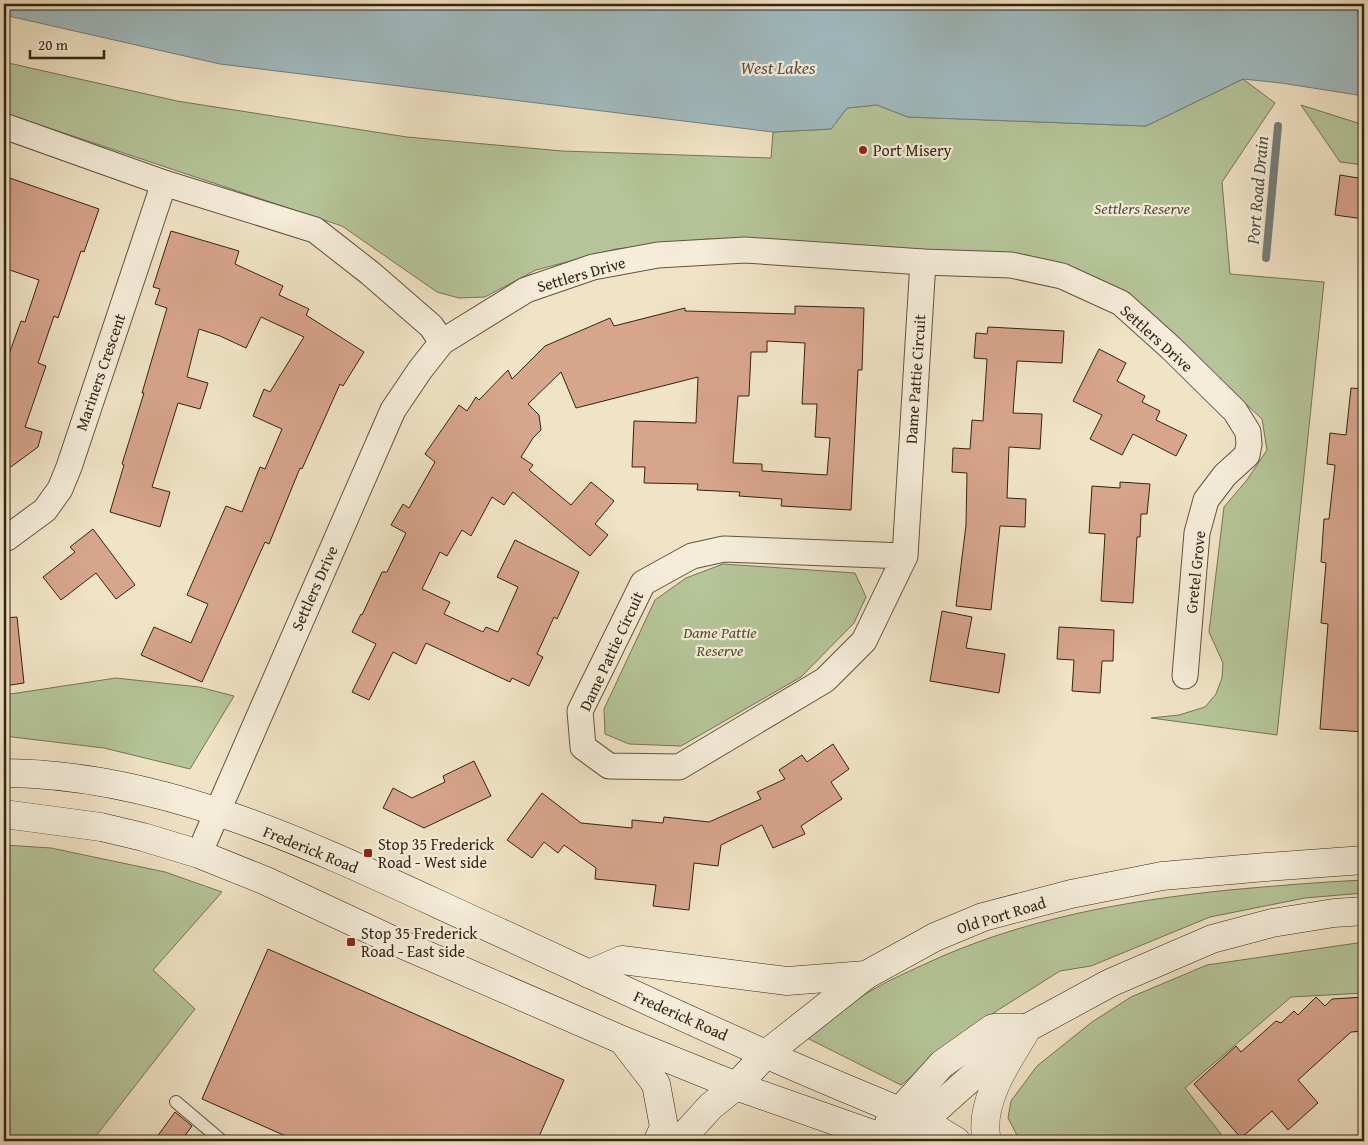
<svg xmlns="http://www.w3.org/2000/svg" width="1368" height="1145" viewBox="0 0 1368 1145" font-family="'Gentium Book Plus',serif">
  <rect width="100%" height="100%" fill="#f0e3c6"/>
  <filter id="stains"><feTurbulence type="fractalNoise" baseFrequency=".004" numOctaves="4"/><feColorMatrix values="0 0 0 0 .2 0 0 0 0 .09 0 0 0 0 .02 0 0 0 .5 -.17"/></filter>
  <radialGradient id="worn" r=".72"><stop offset=".6" stop-color="#630" stop-opacity="0"/><stop offset="1" stop-color="#630" stop-opacity=".3"/></radialGradient>
  <g fill="#b5c599" stroke="#747556">
    <polygon points="4,62 177,101 407,137 562,151 771,158 773,132 831,129 847,108 877,105 908,117 1146,126 1243,79 1275,103 1222,182 1230,274 1324,282 1277,735 1151,718 1179,715 1205,707 1216,694 1222,678 1223,663 1209,632 1224,507 1247,480 1267,450 1262,419 1139,304 1100,279 1027,255 707,239 616,249 536,270 485,297 459,298 437,292 342,226 4,113"/>
    <polygon points="1301,105 1364,125 1364,165 1340,162"/>
    <polygon points="723,564 855,573 866,597 854,623 801,677 681,746 629,744 605,734 604,709 655,600 686,578"/>
    <polygon points="116,678 199,687 234,696 190,769 104,748 4,736 4,695"/>
    <polygon points="4,845 51,848 165,872 222,892 153,970 195,1009 92,1141 4,1141"/>
    <path d="M1364 880V893L1305 898 1210 917 1091 966 1060 971 998 1010 951 1045 901 1085 807 1038C824 1025 840 1011 858 999 878 985 903 974 925 964 1021 919 1124 901 1229 890 1274 886 1319 882 1364 880Z"/>
    <polygon points="1364,942 1364,993 1291,997 1185,1088 1221,1134 1213,1141 1020,1141 1008,1118 1011,1101 1037,1066 1092,1022 1131,997 1207,965"/>
  </g>
  <polygon fill="#a0bbc0" stroke="#747f7b" points="4,4 1364,4 1364,96 1281,83 1243,79 1146,126 908,117 877,105 847,108 831,129 773,132 220,64 4,15"/>
  <g fill="none" stroke-linecap="round" stroke-linejoin="round">
    <polyline stroke="#747f7b" stroke-width="8" points="1266,258 1278,126"/>
  </g>
  <g fill="#d7a48c" stroke="#332513" fill-rule="evenodd">
    <polygon points="1340,175 1364,179 1364,219 1335,215"/>
    <polygon points="4,176 99,209 84,252 81,251 58,318 54,316 38,363 46,366 25,427 42,432 38,447 4,472 4,352 9,354 21,321 25,322 39,280 4,268"/>
    <polygon points="171,231 239,251 235,264 283,286 279,295 309,309 306,315 364,352 343,386 340,384 302,469 300,468 269,544 265,542 202,682 141,655 154,627 191,643 208,604 187,595 226,506 242,512 260,467 265,469 282,429 253,416 264,389 270,392 304,337 261,317 246,348 220,336 199,329 187,377 208,383 200,409 178,403 152,487 170,492 160,527 110,512 124,465 122,464 144,393 142,393 167,308 155,304 160,289 153,287"/>
    <path d="M795 306 864 308 862 370H858L851 510 781 506 782 499 739 496 740 492 697 490 698 484 644 483 645 467H632L634 421 696 423 698 377 576 408 561 372 528 404 539 415 541 430 533 438 521 457 533 465 529 470 571 505 591 482 614 501 595 524 608 535 590 556 513 492 504 505 492 497 471 536 462 530 447 556 440 552 422 589 450 602 444 614 483 632 486 627 498 632 518 587 497 577 515 540 579 572 557 619 554 617 537 654 543 657 529 686 512 678 510 682 426 643 416 664 393 652 369 700 352 692 376 644 352 632 361 614 362 615 382 572H387L406 533 391 525 403 504 409 508 435 462 425 454 459 405 467 411 476 397 479 400 508 370 512 379 545 346 610 318 614 326 685 308V311L795 314ZM767 341 805 343 802 404H817L815 437 830 438 827 475 762 471V464L733 463 738 396H749L751 352H767Z"/>
    <polygon points="988,327 1064,331 1062,363 1017,361 1013,413 1042,414 1040,449 1009,447 1007,498 1026,499 1025,527 1000,526 991,610 956,606 966,525 967,473 952,472 953,448 970,449 972,420 983,421 987,359 974,358 976,333 987,334"/>
    <polygon points="1099,349 1126,363 1117,381 1145,396 1142,402 1160,411 1156,420 1187,435 1176,456 1133,434 1122,455 1090,439 1102,415 1073,401"/>
    <polygon points="1351,388 1364,389 1364,732 1320,729 1328,624 1321,623 1326,563 1321,562 1324,519 1329,519 1335,465 1327,464 1330,433 1346,435"/>
    <polygon points="1120,482 1150,484 1147,514 1141,514 1140,537 1137,537 1133,603 1101,601 1105,534 1089,533 1092,486 1120,488"/>
    <polygon points="93,529 135,585 116,599 96,573 61,600 43,577 75,552 70,547"/>
    <polygon points="942,611 972,617 966,648 1005,654 999,693 930,681"/>
    <polygon points="17,617 24,683 4,686 4,618"/>
    <polygon points="1059,627 1114,630 1113,661 1102,661 1100,693 1072,691 1074,660 1057,659"/>
    <polygon points="833,744 849,769 831,782 842,799 801,826 805,834 773,848 762,825 721,845 718,866 694,863 689,910 653,906 656,885 595,879 596,868 564,845 558,853 544,842 532,858 507,840 542,793 581,823 632,828 632,820 663,823 664,817 709,822 761,799 757,792 785,779 779,770 802,755 807,762"/>
    <polygon points="474,761 491,796 424,828 383,808 393,788 412,798 445,782 443,776"/>
    <polygon points="268,949 564,1080 537,1141 297,1141 202,1099"/>
    <polygon points="1316,997 1325,1006 1332,999 1364,997 1364,1031 1351,1032 1298,1080 1318,1103 1288,1130 1272,1111 1241,1138 1194,1084 1236,1046 1241,1052 1276,1021 1281,1023 1294,1011 1298,1015"/>
    <polygon points="175,1112 192,1126 181,1141 154,1141"/>
  </g>
  <g fill="none" stroke-linecap="round" stroke-linejoin="round">
    <defs>
      <polyline id="service" points="176,1102 222,1141"/>
      <g id="minor">
        <polyline points="4,126 164,183 315,230 370,273 431,326 442,342"/>
        <polyline points="4,539 7,538 45,510 60,489 69,467 164,183"/>
        <polyline points="905,556 724,549 692,556 643,583 580,711 583,747 609,766 679,767 825,680 864,641 905,556 923,262"/>
        <polyline points="199,854 393,410 420,370 442,342 526,290 593,267 658,255 745,250 923,262 1011,265 1062,276 1121,303 1171,348 1235,411 1248,432 1249,444 1247,455 1225,475 1206,500 1197,533 1185,676"/>
      </g>
      <g id="tertiary">
        <polyline points="923,1121 956,1141"/>
        <path d="M987 1141C978 1105 1006 1063 1024 1034"/>
      </g>
      <g id="secondary">
        <path d="M4 773C180 774 344 862 501 933 590 974 679 1016 768 1055 819 1078 872 1099 923 1121"/>
        <polyline points="4,814 101,827 143,837 199,854 266,881 392,940 622,1040 736,1086 892,1141"/>
        <polyline points="589,974 622,960 787,981 866,975"/>
        <polyline points="623,1041 656,1084 664,1127 658,1141"/>
        <polyline points="889,1123 942,1064 993,1028 1027,1028"/>
        <polyline points="912,1135 923,1121 945,1101 1027,1028 1110,983 1212,939 1272,923 1334,913 1364,911"/>
        <polyline points="679,1141 711,1106 736,1086 766,1054 866,975 935,937 983,917 1071,894 1162,876 1266,867 1364,860"/>
      </g>
    </defs>
    <use href="#service" stroke="#625440" stroke-width="14"/>
    <use href="#minor" stroke="#625440" stroke-width="27"/>
    <use href="#tertiary" stroke="#625440" stroke-width="29"/>
    <use href="#secondary" stroke="#332513" stroke-width="29"/>
    <use href="#service" stroke="#f5edda" stroke-width="12"/>
    <use href="#minor" stroke="#f5edda" stroke-width="25"/>
    <use href="#tertiary" stroke="#f5edda" stroke-width="28"/>
    <use href="#secondary" stroke="#f5edda" stroke-width="28"/>
  </g>
  <g fill="#8f2418" stroke="#f5edda" stroke-width="2">
    <circle cx="863" cy="150" r="5"/>
    <rect x="363" y="848" width="10" height="10" rx="2.5"/>
    <rect x="346" y="937" width="10" height="10" rx="2.5"/>
  </g>
  <g text-anchor="middle" dominant-baseline="central" stroke-width="4.5" stroke-linejoin="round" paint-order="stroke">
    <g font-size="16" fill="#332513" stroke="#f5edda" text-anchor="start">
      <text x="873" y="150">Port Misery</text>
      <text x="378" y="844">Stop 35 Frederick<tspan x="378" dy="18">Road - West side</tspan></text>
      <text x="361" y="933">Stop 35 Frederick<tspan x="361" dy="18">Road - East side</tspan></text>
    </g>
    <g font-size="16" font-style="italic" fill="#544d34" stroke="#f5edda">
      <text x="1142" y="208">Settlers Reserve</text>
      <text x="720" y="632">Dame Pattie<tspan x="720" dy="18">Reserve</tspan></text>
    </g>
    <g font-size="16" fill="#332513" stroke="#f5edda">
      <text transform="translate(581 274) rotate(-16)">Settlers Drive</text>
      <text transform="translate(1157 338) rotate(42)">Settlers Drive</text>
      <text transform="translate(100 372) rotate(-71)">Mariners Crescent</text>
      <text transform="translate(915 379) rotate(-86)">Dame Pattie Circuit</text>
      <text transform="translate(1195 572) rotate(-84)">Gretel Grove</text>
      <text transform="translate(314 588) rotate(-66)">Settlers Drive</text>
      <text transform="translate(611 651) rotate(-65)">Dame Pattie Circuit</text>
      <text transform="translate(311 849) rotate(22)">Frederick Road</text>
      <text transform="translate(1001 915) rotate(-17)">Old Port Road</text>
      <text transform="translate(681 1015) rotate(24)">Frederick Road</text>
    </g>
    <g font-size="18" font-style="italic" fill="#545247" stroke="#f5edda">
      <text x="778" y="67">West Lakes</text>
      <text transform="translate(1257 190) rotate(-85)">Port Road Drain</text>
    </g>
  </g>
  <rect width="1368" height="1145" fill="none" stroke="#f0e3c6" stroke-width="20"/>
  <rect x="5" y="5" width="1358" height="1135" fill="none" stroke="#332513" stroke-width="2.5"/>
  <rect x="10" y="10" width="1348" height="1125" fill="none" stroke="#332513"/>
  <path d="M30 50v8h74v-8" fill="none" stroke="#332513" stroke-width="2.5"/>
  <text x="38" y="50" font-size="15" fill="#332513" stroke="#f5edda" stroke-width="4" paint-order="stroke">20 m</text>
  <rect width="100%" height="100%" filter="url(#stains)"/>
  <rect width="100%" height="100%" fill="url(#worn)"/>
</svg>
